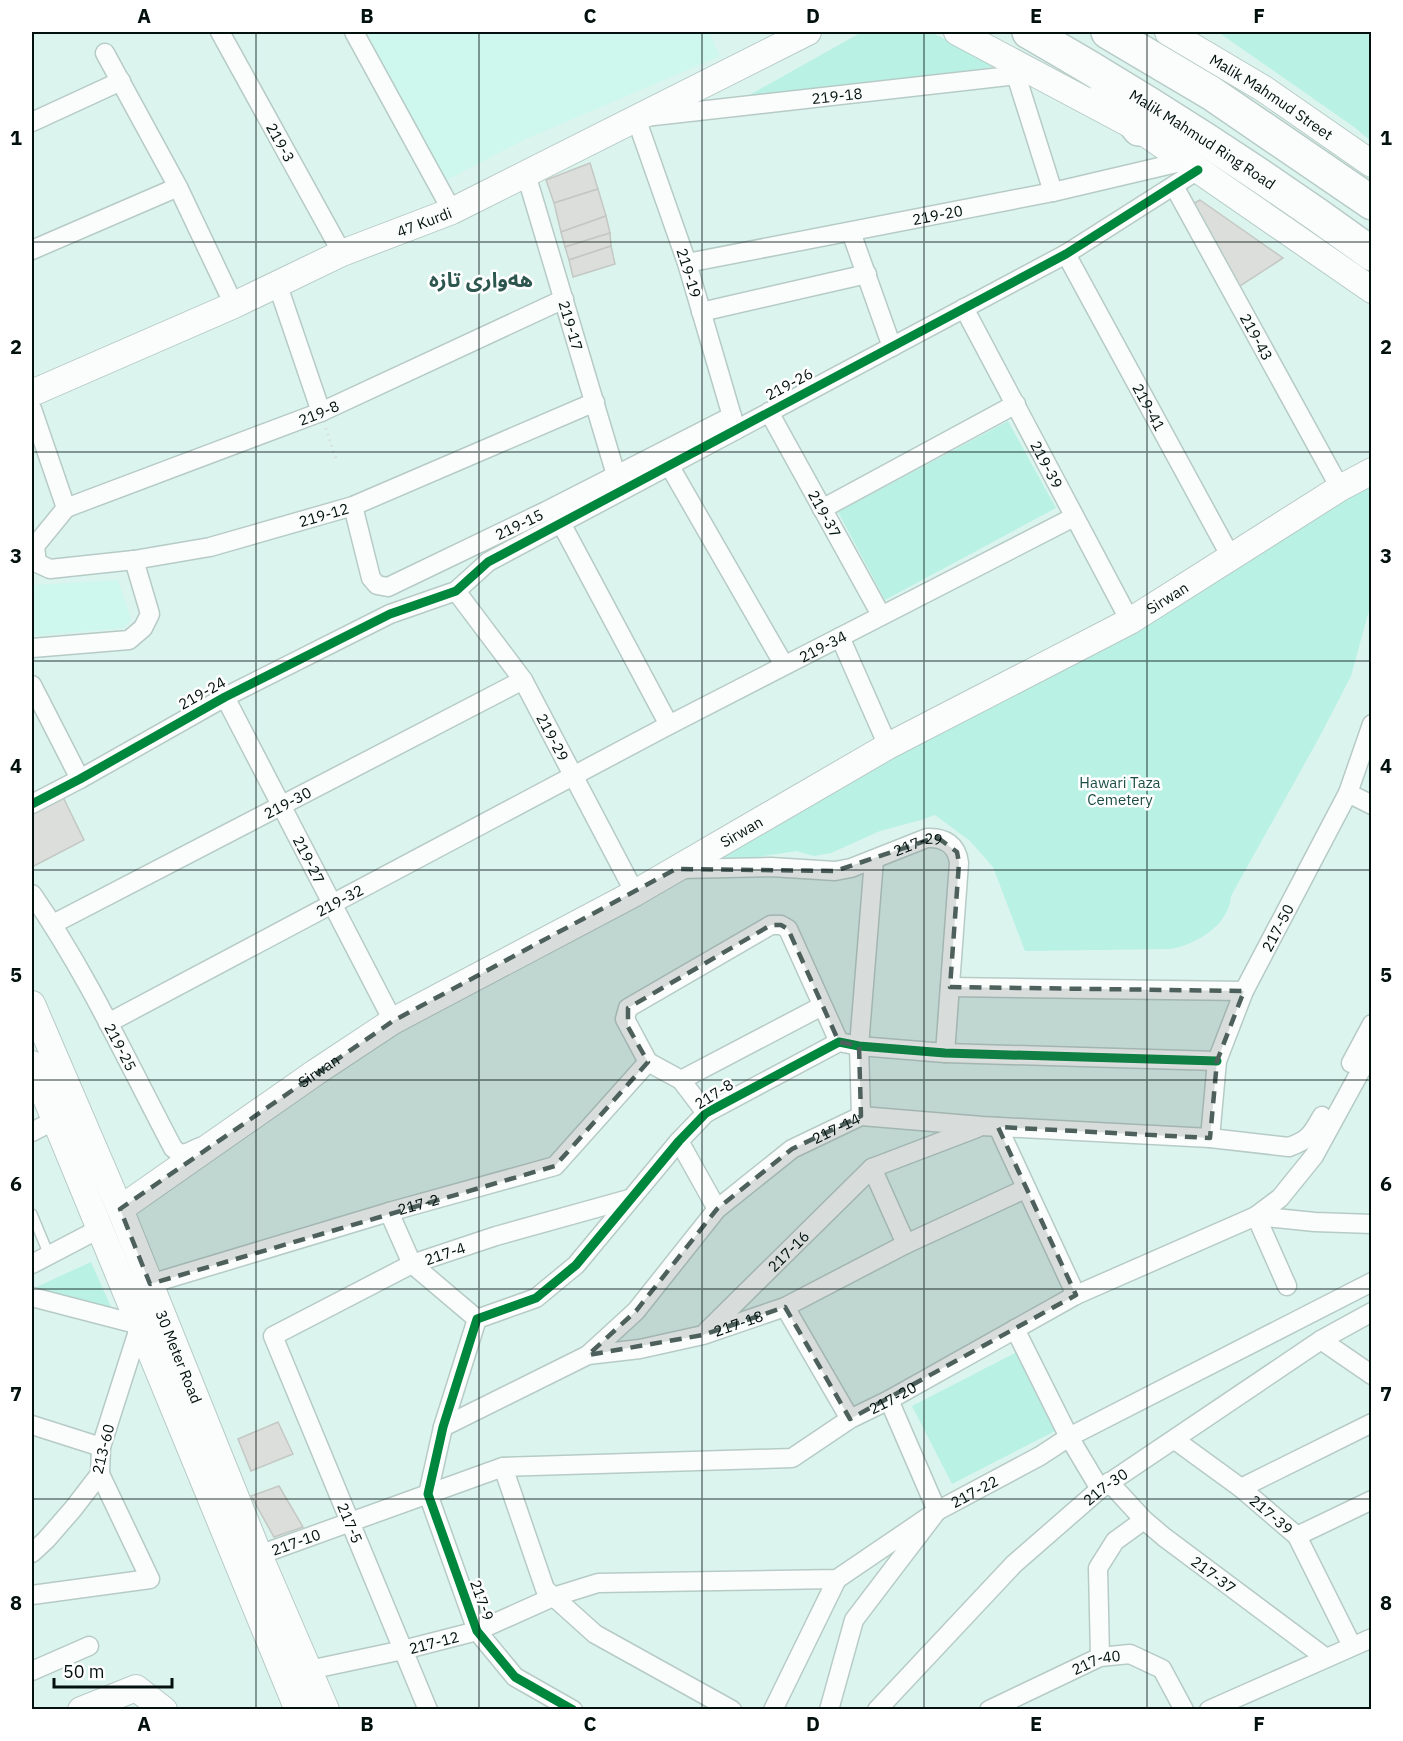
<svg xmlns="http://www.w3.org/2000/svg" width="1403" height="1741" viewBox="0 0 1403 1741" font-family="'IBM Plex Sans','Noto Sans Arabic',sans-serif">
  <rect width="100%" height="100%" fill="#dcf4ee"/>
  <g fill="#cef7ed">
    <polygon points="366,32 709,32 720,56 526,139 443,182"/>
    <polygon points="118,580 131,619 124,628 32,636 32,585"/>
  </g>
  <g fill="#b9f1e5">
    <polygon points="862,32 930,32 1000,66 735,103"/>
    <polygon points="1218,32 1371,32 1371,141 1354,127"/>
    <polygon points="1008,421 1056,508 885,600 838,512"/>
    <path d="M1371 478V603L1351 676 1320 736 1231 896C1229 925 1197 944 1171 949L1025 951 993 867 970 841 935 815 921 820 880 831 831 853 814 856 796 851 758 857 723 860 713 850Z"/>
    <polygon points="91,1262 111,1307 32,1289"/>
    <polygon points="1017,1352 1057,1430 952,1484 912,1406"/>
  </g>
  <g fill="#dbdeda" stroke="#c4c8c4" stroke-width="1.5">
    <polygon points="590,163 598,189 554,203 546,180"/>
    <polygon points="598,189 606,216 561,232 554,203"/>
    <polygon points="1200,200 1283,258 1234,290 1189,206"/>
    <polygon points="606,216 610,233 565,247 561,232"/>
    <polygon points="610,233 611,246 569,260 565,247"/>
    <polygon points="611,246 615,264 573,277 569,260"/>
    <polygon points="61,793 84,840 32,867 32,809"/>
    <polygon points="278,1422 293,1454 251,1471 238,1439"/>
    <polygon points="279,1486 303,1527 274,1537 251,1496"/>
  </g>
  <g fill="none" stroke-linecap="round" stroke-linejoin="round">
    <defs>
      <polyline id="lane" points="32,1214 49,1255"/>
      <g id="street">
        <path id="s1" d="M220 32 342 253"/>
        <polyline points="354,32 452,211"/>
        <polyline points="105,53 178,187 234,305"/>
        <polyline points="1016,75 1053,192"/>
        <polyline points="32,122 121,81"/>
        <path id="s2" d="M526 174 616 475"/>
        <path id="s3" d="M1174 186 1340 488"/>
        <polyline points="851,232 892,347"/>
        <polyline points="32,250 178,187"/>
        <path id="s4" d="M1066 254 1232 559"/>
        <path id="s5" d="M687 263 1053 192 1185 161"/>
        <polyline points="277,283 321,412"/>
        <path id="s6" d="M964 308 1130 621"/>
        <polyline points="701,312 867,274"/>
        <path id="s7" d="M32 409 66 508 35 546 37 563 50 569 134 560 210 547 353 506 595 402"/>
        <path id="s8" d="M769 412 881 615"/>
        <path id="s9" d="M736 430 687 263 636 118 1036 73"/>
        <polyline points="669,465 784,665"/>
        <path id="s10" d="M353 506 371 578 377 585 388 587 546 511 732 416"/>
        <path id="s11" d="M66 508 321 412 564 299"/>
        <polyline points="822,509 1016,404"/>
        <polyline points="561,523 669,725"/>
        <path id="s12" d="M456 591 523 680 635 893"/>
        <polyline points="840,637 888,746"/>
        <polyline points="32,648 129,640 143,628 150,614 134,560"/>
        <polyline points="32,685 80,779"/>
        <path id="s13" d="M225 697 393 1021"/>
        <polyline points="1348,793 1372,805"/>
        <polyline points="32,804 80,779 225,697 390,614 456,591 488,562 1066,254 1198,170"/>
        <path id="s14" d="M680 869 771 867 835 871 851 868 927 838C945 837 957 845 959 863L945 1053"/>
        <path id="s15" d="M32 894C87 973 128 1063 173 1148L180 1154 187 1153 200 1147"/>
        <path id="s16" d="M53 924 523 680"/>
        <polyline points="950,987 1244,991"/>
        <path id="s17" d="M108 1023 669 725 1074 517"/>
        <polyline points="1351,1063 1372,1024"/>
        <polyline points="681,1080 822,1006"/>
        <polyline points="706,1113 681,1080 648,1062 625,1019 628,1008 771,925 781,925 788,929 839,1042"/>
        <polyline points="861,1116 859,1046 874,860"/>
        <polyline points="998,1127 1076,1295"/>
        <polyline points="32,1132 55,1120"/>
        <path id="s18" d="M1210 1138 1217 1061 1244 991 1348 793 1372 724"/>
        <polyline points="679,1141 717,1209"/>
        <polyline points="872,1168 906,1244"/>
        <polyline points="389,1212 412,1264 477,1319"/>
        <polyline points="1256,1216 1315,1222 1372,1224"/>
        <polyline points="1256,1216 1287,1286"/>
        <polyline points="32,1264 99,1229"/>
        <path id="s19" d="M150 1284 389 1212 555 1166 648 1062"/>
        <polyline points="32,1297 140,1325 101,1447 100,1474 73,1509 46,1540 32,1553"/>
        <polyline points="785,1307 850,1419"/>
        <polyline points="1015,1329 1069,1437 1100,1489"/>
        <path id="s20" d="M707 1331 872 1168 977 1128"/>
        <polyline points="1321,1340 1372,1375"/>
        <path id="s21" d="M588 1355 636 1311 717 1209 792 1149 861 1116 982 1126 1210 1138 1289 1147C1309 1140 1312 1134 1322 1116"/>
        <polyline points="32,1425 101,1447"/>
        <path id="s22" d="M443 1427 588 1355 640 1349 703 1335 785 1307 906 1244 1025 1189"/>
        <path id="s23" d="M1175 1440 1241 1488 1297 1536 1352 1646"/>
        <polyline points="503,1467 545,1589 595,1634 732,1710"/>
        <path id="s24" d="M1109 1482 1144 1520 1164 1537 1326 1658"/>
        <polyline points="1241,1488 1372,1423"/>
        <polyline points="1297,1536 1372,1500"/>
        <path id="s25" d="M259 1555 503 1467 792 1458 850 1419 889 1400 1076 1295 1256 1216 1280 1198 1314 1156 1372 1050"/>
        <polyline points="32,1595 150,1579 100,1474"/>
        <polyline points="1100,1657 1098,1568 1115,1541 1144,1520"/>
        <path id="s26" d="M309 1670 403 1650 477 1631 553 1597 598 1583 837 1579 937 1511 1040 1456 1069 1437 1372 1282"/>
        <polyline points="32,1671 89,1646"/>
        <path id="s27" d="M428 1710 273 1336 412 1264 496 1236 629 1199"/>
        <polyline points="573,1710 515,1677 477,1631 428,1494 443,1427 477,1319 536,1298 576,1265 679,1141 706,1113 839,1042 859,1046 945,1053 1217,1061"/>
        <polyline points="773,1710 837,1579"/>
        <polyline points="829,1710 854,1620 937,1511 889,1400"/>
        <path id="s28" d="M877 1710 1014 1564 1100 1489 1321 1340 1372 1312"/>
        <path id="s29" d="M989 1710 1100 1657 1130 1654 1162 1669 1184 1710"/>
        <polyline points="1209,1710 1372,1638"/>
      </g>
      <g id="secondary">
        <polyline points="957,32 1139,129 1372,290"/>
        <path id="s30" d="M1168 32 1264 89 1372 164"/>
        <path id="s31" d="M32 393 234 305 342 253 452 211 808 32"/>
        <path id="s32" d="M32 1004 120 1209 259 1555 326 1710"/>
        <polyline points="32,1064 298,1710"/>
        <path id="s33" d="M120 1209 316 1072 393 1021 635 893 888 746 1130 621 1340 488 1372 471"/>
        <polyline points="81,1710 136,1688 164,1710"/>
      </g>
      <g id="highway">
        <path id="s34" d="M1029 32C1147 100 1261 173 1372 254"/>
        <polyline points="1108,32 1211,93 1372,203"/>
        <polyline points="1107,86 1139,129"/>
      </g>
    </defs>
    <use href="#lane" stroke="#b7cbc6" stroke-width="12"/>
    <use href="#street" stroke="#b7cbc6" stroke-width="21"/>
    <use href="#secondary" stroke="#b7cbc6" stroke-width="28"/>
    <use href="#highway" stroke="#b7cbc6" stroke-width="36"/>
    <polyline stroke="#d7dfdd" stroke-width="3" stroke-dasharray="1.5 4.5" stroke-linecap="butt" points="326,428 336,459"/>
    <use href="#lane" stroke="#fafdfc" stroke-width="9"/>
    <use href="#street" stroke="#fafdfc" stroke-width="18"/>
    <use href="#secondary" stroke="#fafdfc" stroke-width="26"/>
    <use href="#highway" stroke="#fafdfc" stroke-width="33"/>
    <defs>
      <g id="cycleway">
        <polyline points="32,804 80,779 225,697 390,614 456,591 488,562 1066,254 1198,170"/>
        <polyline points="573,1710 515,1677 477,1631 428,1494 443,1427 477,1319 536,1298 576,1265 679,1141 706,1113 839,1042 859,1046 945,1053 1217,1061"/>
      </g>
    </defs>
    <use href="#cycleway" stroke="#fff" stroke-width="13"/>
    <use href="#cycleway" stroke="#00873e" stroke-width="9"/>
  </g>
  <path fill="#4e605c" fill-opacity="0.2" stroke="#4e605c" stroke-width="4.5" stroke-dasharray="12 8" stroke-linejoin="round" d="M937 837 957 852 959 863 950 987 1244 991 1217 1061 1210 1138 998 1127 1076 1295 850 1419 785 1307 703 1335 588 1355 636 1311 717 1209 792 1149 861 1116 859 1046 839 1042 788 929 781 925H771L628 1008V1027L648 1062 555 1166 150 1284 120 1209 393 1021 676 869 835 871Z"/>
  <path fill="none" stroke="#02110e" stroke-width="1.5" stroke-opacity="0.55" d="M256 32V1710M479 32V1710M702 32V1710M924 32V1710M1147 32V1710M32 242H1372M32 452H1372M32 661H1372M32 870H1372M32 1080H1372M32 1289H1372M32 1499H1372"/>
  <g text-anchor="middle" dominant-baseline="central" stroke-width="5" stroke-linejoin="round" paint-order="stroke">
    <g font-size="15" fill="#02110e" stroke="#fff">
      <text stroke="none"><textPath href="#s9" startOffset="530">219-18</textPath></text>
      <text stroke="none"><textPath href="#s30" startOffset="122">Malik Mahmud Street</textPath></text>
      <text stroke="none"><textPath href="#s34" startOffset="204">Malik Mahmud Ring Road</textPath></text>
      <text stroke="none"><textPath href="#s1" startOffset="126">219-3</textPath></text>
      <text stroke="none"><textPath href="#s5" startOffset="255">219-20</textPath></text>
      <text stroke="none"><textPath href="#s31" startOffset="428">47 Kurdi</textPath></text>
      <text transform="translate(689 273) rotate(73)">219-19</text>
      <text stroke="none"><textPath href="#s2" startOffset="158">219-17</textPath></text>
      <text stroke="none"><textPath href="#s3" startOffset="172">219-43</textPath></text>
      <text transform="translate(789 384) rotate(-28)">219-26</text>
      <text stroke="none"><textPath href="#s4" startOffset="174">219-41</textPath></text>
      <text stroke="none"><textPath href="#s11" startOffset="270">219-8</textPath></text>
      <text stroke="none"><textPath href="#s6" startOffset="177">219-39</textPath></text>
      <text stroke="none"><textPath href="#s8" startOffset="116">219-37</textPath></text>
      <text stroke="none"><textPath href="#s7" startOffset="465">219-12</textPath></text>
      <text stroke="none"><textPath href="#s10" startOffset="240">219-15</textPath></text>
      <text stroke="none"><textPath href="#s33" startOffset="1214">Sirwan</textPath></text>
      <text stroke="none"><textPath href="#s17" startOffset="808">219-34</textPath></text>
      <text transform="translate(202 693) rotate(-29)">219-24</text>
      <text stroke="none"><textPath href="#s12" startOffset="176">219-29</textPath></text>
      <text stroke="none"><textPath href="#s16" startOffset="264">219-30</textPath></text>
      <text stroke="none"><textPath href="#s33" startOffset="728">Sirwan</textPath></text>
      <text stroke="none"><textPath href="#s14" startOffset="243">217-29</textPath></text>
      <text stroke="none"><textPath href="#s13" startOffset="183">219-27</textPath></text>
      <text stroke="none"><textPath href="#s17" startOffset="262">219-32</textPath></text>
      <text stroke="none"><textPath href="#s18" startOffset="224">217-50</textPath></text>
      <text stroke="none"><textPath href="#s15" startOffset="177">219-25</textPath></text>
      <text stroke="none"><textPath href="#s33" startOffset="242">Sirwan</textPath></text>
      <text transform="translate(714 1094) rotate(-32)">217-8</text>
      <text stroke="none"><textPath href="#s21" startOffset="340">217-14</textPath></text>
      <text stroke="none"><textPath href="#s19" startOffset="280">217-2</textPath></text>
      <text stroke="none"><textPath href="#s20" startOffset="114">217-16</textPath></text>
      <text stroke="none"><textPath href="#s27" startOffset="596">217-4</textPath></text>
      <text stroke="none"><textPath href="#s22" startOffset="316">217-18</textPath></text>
      <text stroke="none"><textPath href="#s32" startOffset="382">30 Meter Road</textPath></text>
      <text stroke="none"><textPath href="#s25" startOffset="666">217-20</textPath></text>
      <text transform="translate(103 1449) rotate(-76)">213-60</text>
      <text stroke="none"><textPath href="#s28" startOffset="320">217-30</textPath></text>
      <text stroke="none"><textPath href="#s26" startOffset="705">217-22</textPath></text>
      <text stroke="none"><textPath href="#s23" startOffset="122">217-39</textPath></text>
      <text transform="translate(350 1523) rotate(67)">217-5</text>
      <text stroke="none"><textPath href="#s25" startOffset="39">217-10</textPath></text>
      <text stroke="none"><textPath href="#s24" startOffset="140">217-37</textPath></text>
      <text transform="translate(482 1600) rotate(70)">217-9</text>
      <text stroke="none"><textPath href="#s26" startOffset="128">217-12</textPath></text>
      <text stroke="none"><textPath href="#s29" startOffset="118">217-40</textPath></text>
    </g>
    <g font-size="15" fill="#1c4d44" stroke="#fff">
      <text x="1120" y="782">Hawari Taza<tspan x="1120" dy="17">Cemetery</tspan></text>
    </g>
    <g font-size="21" font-weight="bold" fill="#2d564e" stroke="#fff">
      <text x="481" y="279">هەواری تازە</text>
    </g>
  </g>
  <rect width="1403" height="1741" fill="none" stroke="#ffffff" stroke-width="66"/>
  <path d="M54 1678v9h118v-9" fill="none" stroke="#02110e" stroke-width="3"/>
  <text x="63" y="1678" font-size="18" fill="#02110e" stroke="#ffffff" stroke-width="4.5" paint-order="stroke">50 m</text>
  <rect x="33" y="33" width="1337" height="1675" fill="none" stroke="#02110e" stroke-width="2"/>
  <g font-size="20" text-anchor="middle" font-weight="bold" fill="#02110e">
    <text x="144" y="23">A</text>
    <text x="367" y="23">B</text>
    <text x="590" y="23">C</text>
    <text x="813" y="23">D</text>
    <text x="1036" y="23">E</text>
    <text x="1259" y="23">F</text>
    <text x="16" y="145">1</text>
    <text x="1386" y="145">1</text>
    <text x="16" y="354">2</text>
    <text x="1386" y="354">2</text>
    <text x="16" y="563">3</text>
    <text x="1386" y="563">3</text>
    <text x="16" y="773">4</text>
    <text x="1386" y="773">4</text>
    <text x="16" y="982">5</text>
    <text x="1386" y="982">5</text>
    <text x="16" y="1191">6</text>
    <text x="1386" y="1191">6</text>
    <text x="16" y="1401">7</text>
    <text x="1386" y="1401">7</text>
    <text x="16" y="1610">8</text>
    <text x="1386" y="1610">8</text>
    <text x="144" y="1731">A</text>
    <text x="367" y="1731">B</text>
    <text x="590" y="1731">C</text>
    <text x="813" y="1731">D</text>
    <text x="1036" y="1731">E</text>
    <text x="1259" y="1731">F</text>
  </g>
</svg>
